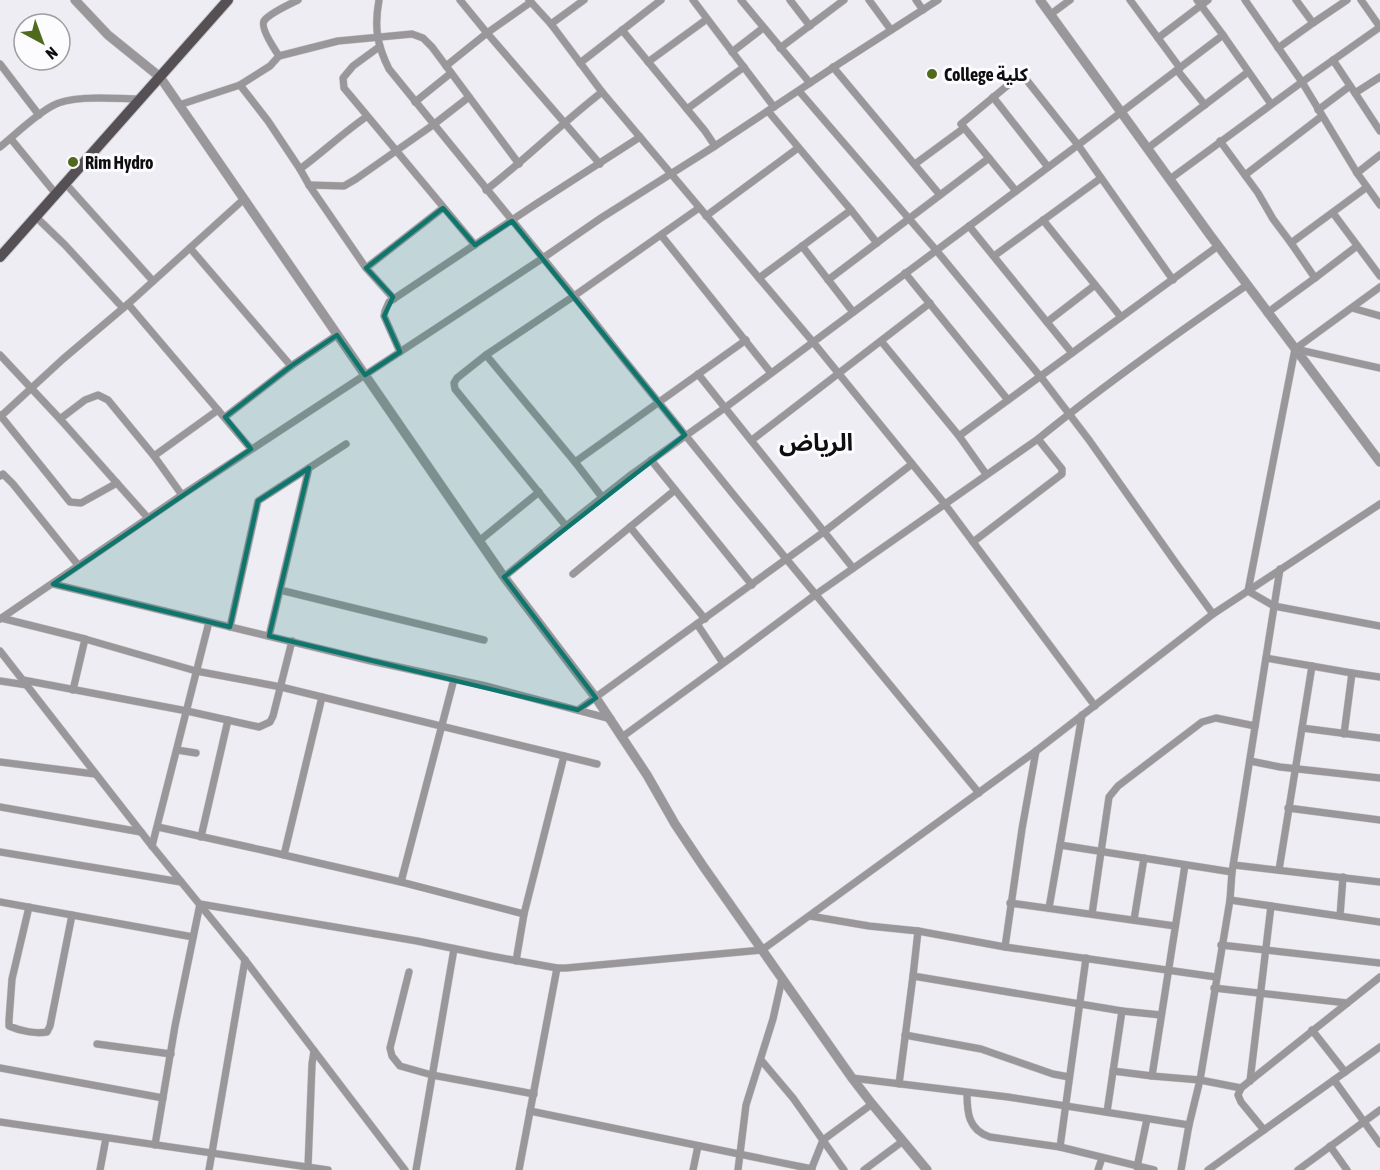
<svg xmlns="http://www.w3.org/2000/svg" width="1380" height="1170" viewBox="0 0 1380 1170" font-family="'Asap Condensed','Noto Sans Arabic',sans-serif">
  <rect width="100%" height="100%" fill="#efedf4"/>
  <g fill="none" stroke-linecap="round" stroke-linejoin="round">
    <defs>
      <g id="minor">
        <path d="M379 0C374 27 377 45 389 69L582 306 622 357 737 499 979 793"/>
        <polyline points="460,0 487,33 600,164"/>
        <polyline points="529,0 551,24 602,92 813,342 944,503 1095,706"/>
        <polyline points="693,0 774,107"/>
        <polyline points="741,0 810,83"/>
        <polyline points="790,0 810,26"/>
        <polyline points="869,0 891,30"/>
        <polyline points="916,0 923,10"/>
        <polyline points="1130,0 1180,68"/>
        <polyline points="1197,0 1223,35"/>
        <polyline points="1245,0 1302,82 1357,173 1380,205"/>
        <polyline points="1296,0 1313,23 1347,0"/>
        <polyline points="1361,0 1380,27"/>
        <polyline points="1051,14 1070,0"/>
        <polyline points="551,24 584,0"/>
        <polyline points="622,30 705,131 715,146"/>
        <polyline points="1158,38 1208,0"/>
        <polyline points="379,47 353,66 343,78 344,88 475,245"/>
        <polyline points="780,48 844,0"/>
        <polyline points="1278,48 1313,23"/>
        <polyline points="732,52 763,28"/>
        <path d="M279 56C275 50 260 28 264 21 268 14 290 4 298 0"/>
        <polyline points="1333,60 1355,93 1380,77"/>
        <polyline points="648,62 707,19"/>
        <polyline points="580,63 661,0"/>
        <polyline points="0,64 39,115"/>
        <polyline points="446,66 487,33 531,2"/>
        <polyline points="833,67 940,195"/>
        <polyline points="1177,70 1205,105"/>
        <polyline points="240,85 268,121 300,169"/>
        <polyline points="799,91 936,250 1044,381 1089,440 1178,566 1213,614"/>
        <polyline points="1355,93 1380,131"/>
        <polyline points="993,97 1048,167"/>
        <polyline points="415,102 451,73"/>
        <polyline points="179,105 240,85 270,66 279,56 338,41 412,34 423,38 432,47 519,164"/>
        <polyline points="687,109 744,67"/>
        <polyline points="1318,110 1350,86"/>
        <polyline points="768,111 851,210 877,243"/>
        <path d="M366 117C343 133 323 152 300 169L309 185 366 268 394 299"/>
        <polyline points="11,139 56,194"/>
        <polyline points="1220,141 1258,193 1273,219 1291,243 1367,187"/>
        <path d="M0 147C16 134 34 116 52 106 72 94 117 99 141 99"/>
        <polyline points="1148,148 1248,72"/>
        <polyline points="915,164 964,128"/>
        <polyline points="1357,173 1380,155"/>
        <polyline points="1245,175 1322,116"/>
        <polyline points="1170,179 1302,82 1380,27"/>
        <polyline points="65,183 153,281"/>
        <polyline points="309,185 344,186 356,179 433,125 469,97"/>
        <path d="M486 190C526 159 562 123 602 92"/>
        <polyline points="1016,191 961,124 1019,76 1025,78 1078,145 1173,280"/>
        <polyline points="1333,213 1380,276"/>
        <polyline points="706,216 798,148"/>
        <polyline points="36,217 65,245 123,308"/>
        <polyline points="1043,220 1121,317"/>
        <polyline points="969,226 1072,353"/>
        <polyline points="661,235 771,373"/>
        <polyline points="1291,243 1315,278 1357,246"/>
        <polyline points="802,246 853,312"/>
        <polyline points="190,248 291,366"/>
        <polyline points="994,256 1101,178"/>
        <polyline points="366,268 443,208"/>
        <polyline points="905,273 1008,400"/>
        <polyline points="759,278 851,210"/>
        <polyline points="828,280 989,158"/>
        <polyline points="1380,287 1295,349 1248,591 1274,606 1380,626"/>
        <polyline points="128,304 251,449"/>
        <polyline points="1352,308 1380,316"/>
        <polyline points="1267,313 1315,278"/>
        <polyline points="1047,322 1095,285"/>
        <polyline points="881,341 959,436 986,474"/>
        <polyline points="1295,349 1380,368"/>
        <polyline points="400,352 384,316 385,311 389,302 536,204 640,137"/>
        <polyline points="0,355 60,419 148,518"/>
        <polyline points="486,355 575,462 602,497"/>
        <polyline points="698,374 853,568"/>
        <polyline points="0,415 70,502 81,503 117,483"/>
        <polyline points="0,417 63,359 128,304 244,199"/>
        <polyline points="225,417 291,366 337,335"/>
        <polyline points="60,419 85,400 98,395 108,400 154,456 182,495"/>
        <polyline points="959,436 1218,246"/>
        <polyline points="752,440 930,303"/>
        <polyline points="154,456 218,410"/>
        <polyline points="651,460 752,585"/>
        <polyline points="575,462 746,340"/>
        <polyline points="0,476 3,474 13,484 78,565"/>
        <polyline points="566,526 455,389 454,383 457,378 486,355 574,296 699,208"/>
        <polyline points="630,527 705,619"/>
        <polyline points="479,541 539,492"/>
        <polyline points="973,542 1062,474 1062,469 1038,439"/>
        <polyline points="573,574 675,490"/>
        <polyline points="504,577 566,526 632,474 726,407 1078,145 1223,35 1271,104"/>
        <polyline points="53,584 371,661 486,686 611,719"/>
        <polyline points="280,590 484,640"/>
        <polyline points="1,618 85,639 196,671 281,687 597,764"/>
        <polyline points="0,619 182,495 543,258 601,218 715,146 840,63 938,0"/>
        <polyline points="697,624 723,663"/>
        <polyline points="230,627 258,501 346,444"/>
        <polyline points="269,636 309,468"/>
        <polyline points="0,651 152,846 245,960 405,1170"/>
        <polyline points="1266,658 1352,673 1380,677"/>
        <polyline points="1312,666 1302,728 1380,738"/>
        <polyline points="23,680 187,711 259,727 270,722 273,716 292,641"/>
        <polyline points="0,681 27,685"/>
        <polyline points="73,690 85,639"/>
        <polyline points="578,710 825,531 912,464"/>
        <polyline points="1344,734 1352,673"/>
        <path d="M622 737 736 654 815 595 1038 439C1105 384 1176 334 1247 285"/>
        <polyline points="177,750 196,753"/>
        <polyline points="1250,761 1280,767 1380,778"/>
        <polyline points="0,762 95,774"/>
        <polyline points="0,807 141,832"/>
        <polyline points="1288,808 1380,820"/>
        <polyline points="158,827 271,852 401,882 524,914"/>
        <polyline points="201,837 228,720"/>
        <polyline points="1060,845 1082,715"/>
        <polyline points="152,846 209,622"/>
        <polyline points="0,852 181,882"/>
        <polyline points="284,855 322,697"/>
        <polyline points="1234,865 1380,882"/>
        <polyline points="1279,870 1302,728"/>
        <polyline points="401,882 454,679"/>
        <polyline points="1230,900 1380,922"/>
        <polyline points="0,902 193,937"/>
        <polyline points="1010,903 1175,926"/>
        <path d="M29 907 12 979 9 1020V1026C20 1031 36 1034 47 1032L50 1026 72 915"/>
        <polyline points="1049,908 1060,845 1232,872"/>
        <polyline points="1092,914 1109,797 1118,786 1202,722 1216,718 1255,726"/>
        <polyline points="810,916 869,926 918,931 1005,947 1216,977"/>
        <polyline points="1340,916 1343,877"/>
        <polyline points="1134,920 1144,858"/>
        <polyline points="918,931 913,976 1122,1011 1161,1015"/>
        <polyline points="1221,945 1380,963"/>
        <polyline points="1005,947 1022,829 1036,751"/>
        <polyline points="516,961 524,914 564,756"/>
        <polyline points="409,972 390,1048 392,1056 400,1066 432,1075 534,1094"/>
        <polyline points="1214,988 1347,1003"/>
        <polyline points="1312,1030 1345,1072"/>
        <polyline points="905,1035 981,1049 1053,1074 1069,1077"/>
        <polyline points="97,1044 171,1054"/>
        <polyline points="761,1060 793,1098 844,1170"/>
        <polyline points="0,1068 163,1098"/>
        <polyline points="1113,1071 1152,1076 1200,1080 1241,1088"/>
        <polyline points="1152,1076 1185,865"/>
        <polyline points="852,1078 1008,1097 1189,1125"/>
        <polyline points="1334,1080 1380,1144"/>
        <polyline points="1250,1081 1271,906"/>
        <polyline points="899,1084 913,976"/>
        <path d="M967 1093C967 1112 968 1130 990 1137L1060 1147 1154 1170"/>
        <polyline points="530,1111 812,1169"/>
        <polyline points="1107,1112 1122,1011"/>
        <polyline points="0,1122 328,1170"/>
        <polyline points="1264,1130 1241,1102 1238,1095 1241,1088 1380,977"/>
        <polyline points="155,1145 175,1026 200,904 417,941 491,956 557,968 566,968 762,950 1036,751 1213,614 1380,504"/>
        <polyline points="1330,1146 1347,1170"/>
        <polyline points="1060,1147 1086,958"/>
        <polyline points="308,1167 312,1064 314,1051"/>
        <polyline points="1137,1167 1147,1119"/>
        <polyline points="100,1170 106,1138"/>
        <polyline points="209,1170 245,960"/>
        <polyline points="416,1170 454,949"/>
        <polyline points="519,1170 557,968"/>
        <polyline points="693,1170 698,1146"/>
        <polyline points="738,1170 746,1105 773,1019 782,979"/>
        <polyline points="811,1170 823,1140 872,1104"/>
        <polyline points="864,1170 903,1141"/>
        <polyline points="1098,1170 1102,1158"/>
        <polyline points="1181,1170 1189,1125 1200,1080 1230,900 1232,872 1280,569"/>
        <polyline points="1208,1170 1380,1047"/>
        <polyline points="1298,1170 1380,1110"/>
      </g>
      <g id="tertiary">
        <polyline points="75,0 108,35 160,77 504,577 596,698 647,775 675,824 703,866 852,1078 872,1104 927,1170"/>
        <polyline points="1040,0 1210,235 1380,462"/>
      </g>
      <polyline id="primary" points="0,257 228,0"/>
    </defs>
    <use href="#minor" stroke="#cbc9d0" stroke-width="8"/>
    <use href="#tertiary" stroke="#cbc9d0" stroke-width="10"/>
    <use href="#primary" stroke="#cbc9d0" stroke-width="12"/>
    <use href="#minor" stroke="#999799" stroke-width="7"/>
    <use href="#tertiary" stroke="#999799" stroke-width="9"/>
    <use href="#primary" stroke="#545054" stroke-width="10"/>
  </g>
  <path fill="#0f766e" fill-opacity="0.2" stroke="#0f766e" stroke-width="4.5" stroke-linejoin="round" d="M443 208 475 245 512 221 685 435 504 577 596 698 578 710 269 636 309 468 258 501 230 627 53 584 251 449 225 417 291 366 337 335 365 375 400 352 384 316 393 297 366 268Z"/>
  <g fill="#4f6a1c" stroke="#fcfbfe" stroke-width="2">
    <circle cx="932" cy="74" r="6"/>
    <circle cx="73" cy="162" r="6"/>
  </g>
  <g text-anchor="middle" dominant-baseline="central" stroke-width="6" stroke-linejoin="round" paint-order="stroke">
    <g font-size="18" font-weight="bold" fill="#0e0e10" stroke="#fcfbfe" text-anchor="start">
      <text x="944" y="74">College كلية</text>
      <text x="85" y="162">Rim Hydro</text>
    </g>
    <g font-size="24" font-weight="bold" fill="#0e0e10" stroke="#fcfbfe">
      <text x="816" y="442">الرياض</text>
    </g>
  </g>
  <g transform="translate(42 42) rotate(139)"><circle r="28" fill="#fcfbfe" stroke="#9d9c9f" stroke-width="1.5"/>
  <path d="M0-4.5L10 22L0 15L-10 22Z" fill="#4f6a1c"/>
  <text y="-9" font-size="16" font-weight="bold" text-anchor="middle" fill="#0e0e10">N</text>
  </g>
</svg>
